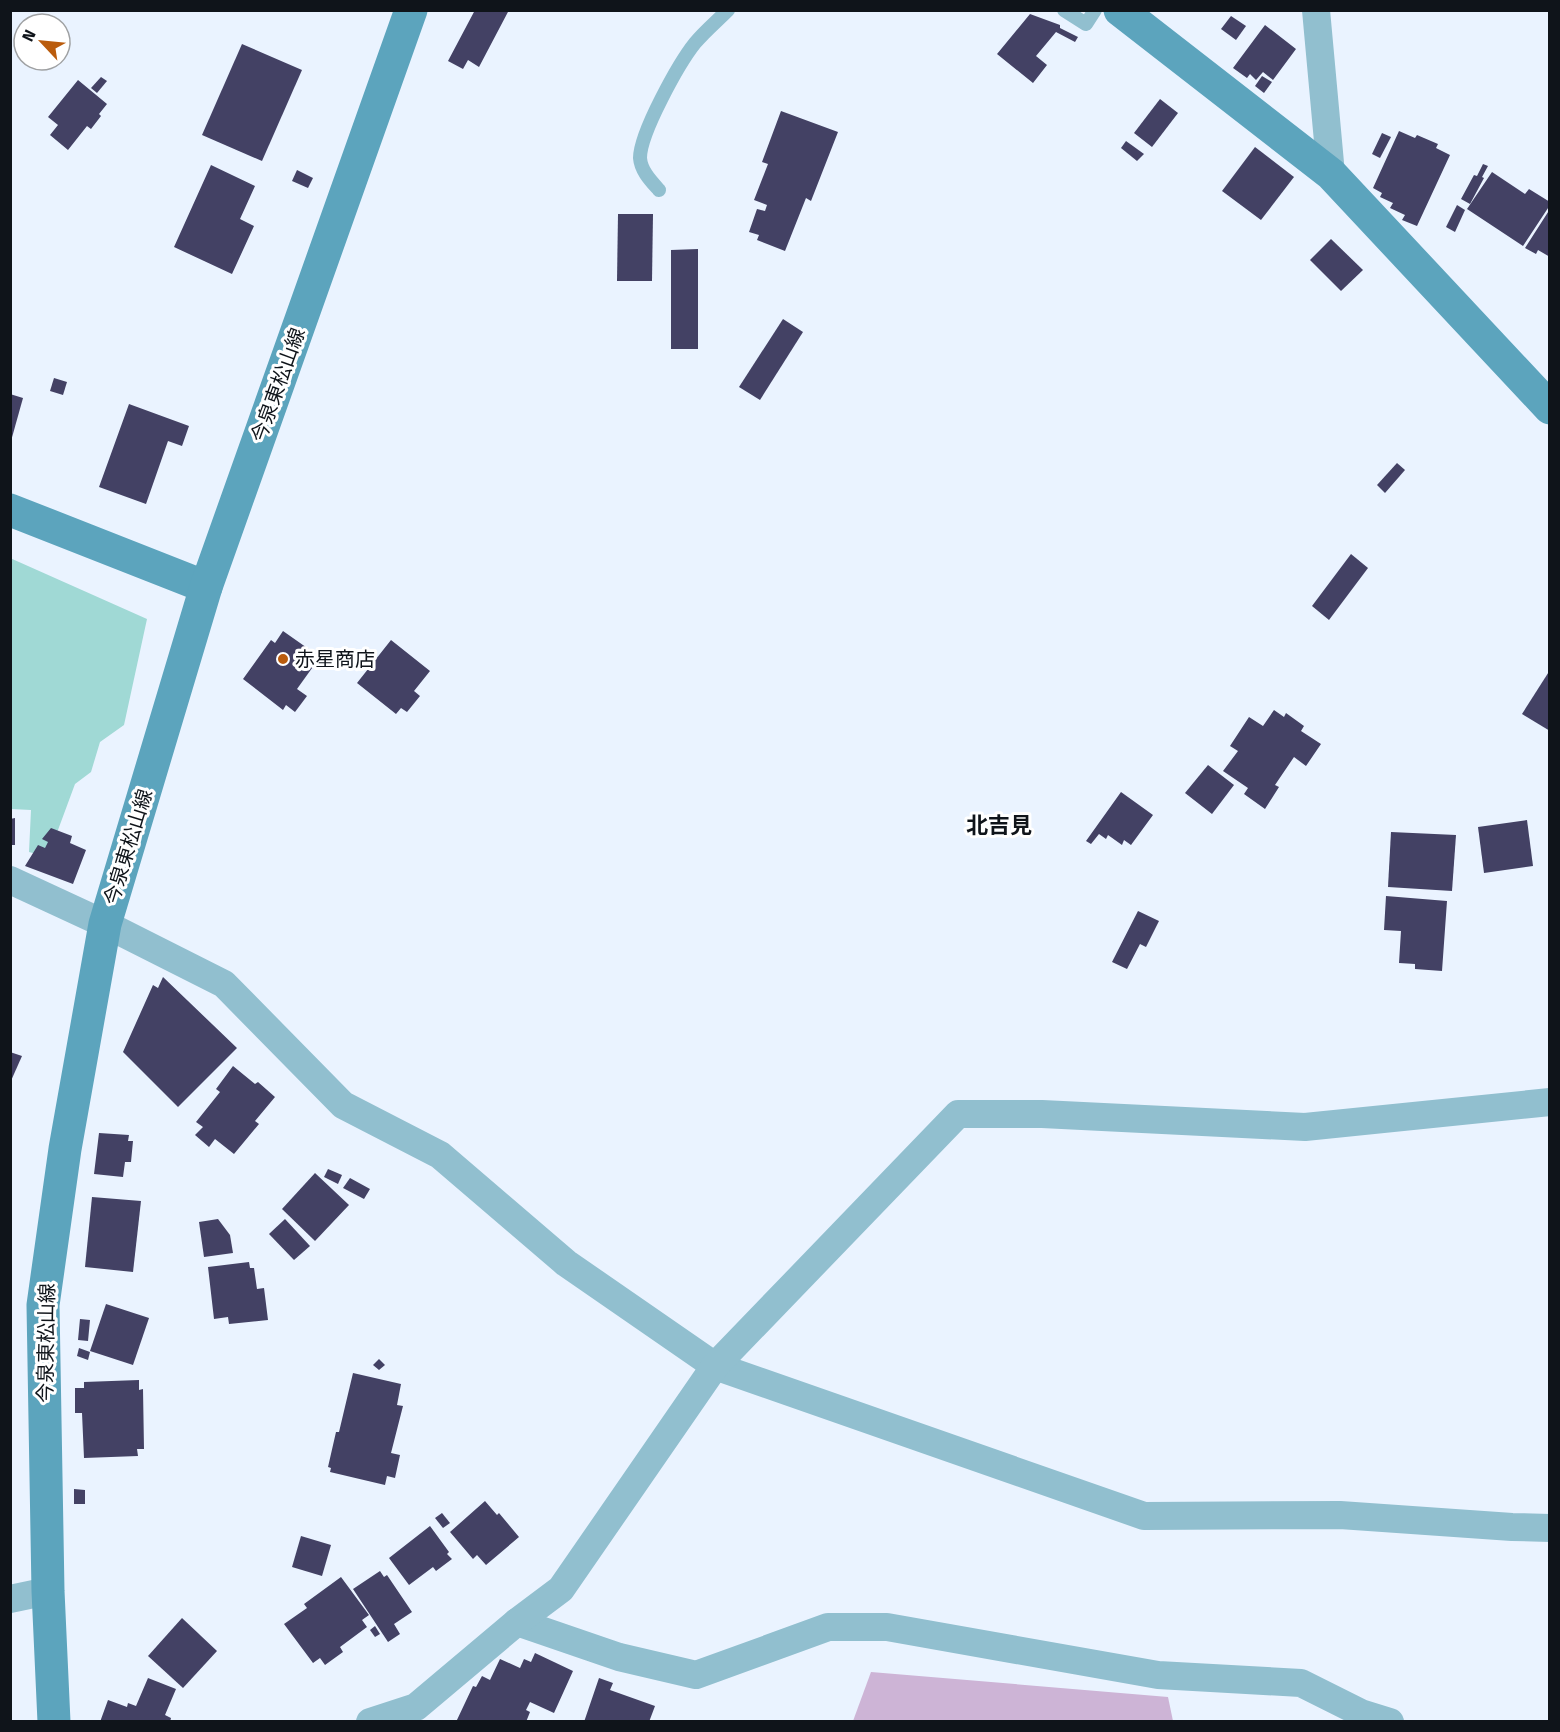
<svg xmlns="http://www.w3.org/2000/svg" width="1560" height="1732" viewBox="0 0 1560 1732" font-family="'Fira Sans','Noto Sans JP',sans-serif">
  <rect width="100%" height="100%" fill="#eaf3ff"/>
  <polygon fill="#cdb4d6" points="871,1672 1168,1697 1173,1721 853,1721"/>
  <polygon fill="#a0d9d5" points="10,558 147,619 124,725 100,742 91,772 75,784 48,857 29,852 31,810 11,809"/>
  <g fill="#434164">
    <polygon points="475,10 509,10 479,67 468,60 463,69 448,61"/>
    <polygon points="1030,14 1060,25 1060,28 1078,37 1075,42 1056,32 1036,56 1047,65 1033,83 997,54"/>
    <polygon points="1231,16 1246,26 1236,40 1221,29"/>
    <polygon points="1265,25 1296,49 1273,80 1263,72 1256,80 1250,74 1247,78 1233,68"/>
    <polygon points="242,44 302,70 262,161 202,135"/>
    <polygon points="1262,76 1272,82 1264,93 1255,86"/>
    <polygon points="101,77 107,81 97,93 91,88"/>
    <polygon points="78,80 107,104 99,114 101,116 91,129 87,126 68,150 50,135 58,125 48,117"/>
    <polygon points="1160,99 1178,113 1152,147 1134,133"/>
    <polygon points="781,111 838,132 811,201 806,198 785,251 757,240 759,235 749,232 757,209 765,211 767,205 754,200 768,164 762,162"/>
    <polygon points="1399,131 1415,138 1417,135 1438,144 1436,148 1450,155 1417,226 1402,220 1405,215 1390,208 1393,203 1380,197 1382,193 1373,188"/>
    <polygon points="1382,133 1391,137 1380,158 1372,154"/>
    <polygon points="1126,141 1144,154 1137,161 1121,148"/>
    <polygon points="1255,147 1294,177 1261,220 1222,191"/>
    <polygon points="1483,164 1488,166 1482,177 1484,178 1470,204 1461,199 1474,175 1477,176"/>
    <polygon points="211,165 255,186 240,219 254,226 232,274 174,247"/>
    <polygon points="297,170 313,178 308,188 292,181"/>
    <polygon points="1492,172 1525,194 1529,189 1550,202 1550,205 1523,246 1467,209"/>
    <polygon points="1457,205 1465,210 1455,232 1446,227"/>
    <polygon points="1550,209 1550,257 1538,250 1536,254 1525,248"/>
    <polygon points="618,214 653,214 652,281 617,281"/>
    <polygon points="1331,239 1363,270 1341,291 1310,260"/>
    <polygon points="698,249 698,349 671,349 671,250"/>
    <polygon points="783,319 803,332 760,400 739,387"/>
    <polygon points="54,378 67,382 63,395 50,391"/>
    <polygon points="10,394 23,398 11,441 10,441"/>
    <polygon points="129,404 189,426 182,446 168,441 146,504 99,487"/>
    <polygon points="1397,463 1405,470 1385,493 1377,485"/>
    <polygon points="1351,554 1368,568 1329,620 1312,606"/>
    <polygon points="283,631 320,657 297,689 307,696 295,712 286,705 283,710 243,679 271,640 275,643"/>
    <polygon points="391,640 430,671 414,691 420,696 407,712 401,708 396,714 357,683"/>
    <polygon points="1550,670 1550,731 1522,714"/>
    <polygon points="1274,710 1284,717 1286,713 1304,726 1301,731 1321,744 1306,766 1294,757 1275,785 1279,787 1265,809 1244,794 1248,788 1223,771 1238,751 1230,746 1249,717 1263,726"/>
    <polygon points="1208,765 1234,785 1212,814 1185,793"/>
    <polygon points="1121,792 1153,815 1131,845 1124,840 1122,845 1108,835 1106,839 1099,834 1091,844 1086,841"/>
    <polygon points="15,818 15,845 10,845 10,819"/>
    <polygon points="1527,820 1533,866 1484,873 1478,827"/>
    <polygon points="51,828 72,836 70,843 86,850 73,884 25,866 38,845 45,848 48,842 42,839"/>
    <polygon points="1391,832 1456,835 1452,891 1388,887"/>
    <polygon points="1386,896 1447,901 1442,971 1415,969 1415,964 1399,963 1401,931 1384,930"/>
    <polygon points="1138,911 1159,921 1146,947 1140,944 1127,969 1112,962"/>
    <polygon points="163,977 237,1048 178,1107 123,1052 153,985 158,988"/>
    <polygon points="10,1052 22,1056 10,1083"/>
    <polygon points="233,1066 255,1084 258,1082 275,1097 255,1121 259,1124 234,1154 215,1139 209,1147 195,1135 203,1127 196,1122 220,1092 216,1089"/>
    <polygon points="99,1133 129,1135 128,1141 133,1141 131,1162 125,1162 123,1177 94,1174"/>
    <polygon points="328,1169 342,1175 338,1184 324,1177"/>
    <polygon points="315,1173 349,1205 315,1241 282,1209"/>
    <polygon points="350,1178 370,1189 364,1199 343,1188"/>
    <polygon points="92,1197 141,1201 133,1272 85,1267"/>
    <polygon points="218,1219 230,1235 233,1253 204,1257 199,1222"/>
    <polygon points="285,1219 310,1246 294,1260 269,1234"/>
    <polygon points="249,1262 250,1268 254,1268 257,1289 264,1288 268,1320 229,1324 228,1317 214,1319 208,1267"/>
    <polygon points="106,1304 149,1318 133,1365 90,1351"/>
    <polygon points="80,1319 90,1320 88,1341 78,1340"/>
    <polygon points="79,1348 90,1352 88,1360 77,1356"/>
    <polygon points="379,1359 385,1365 379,1370 373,1365"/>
    <polygon points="353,1373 401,1384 397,1405 403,1406 391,1453 400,1455 395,1478 387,1476 385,1485 330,1472 331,1468 328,1467 336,1432 339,1432"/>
    <polygon points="139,1380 139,1390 143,1389 144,1449 137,1449 138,1456 84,1458 82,1413 75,1413 75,1388 84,1388 84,1382"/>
    <polygon points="74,1489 85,1490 85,1504 74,1504"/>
    <polygon points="485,1501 497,1515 499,1513 519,1537 486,1565 477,1555 473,1559 450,1532"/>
    <polygon points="442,1513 450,1523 443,1528 435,1518"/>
    <polygon points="430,1526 449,1552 447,1554 452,1559 436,1571 433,1567 409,1585 389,1558"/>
    <polygon points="301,1536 331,1545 322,1576 292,1567"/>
    <polygon points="380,1571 384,1577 387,1575 412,1612 394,1624 400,1634 388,1642 353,1589"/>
    <polygon points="341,1577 369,1615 362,1620 367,1627 340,1647 343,1652 325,1665 320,1658 313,1663 284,1624 307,1608 304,1604"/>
    <polygon points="182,1618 217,1651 183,1688 148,1656"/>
    <polygon points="375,1626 380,1634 375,1637 370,1630"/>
    <polygon points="535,1653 573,1671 554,1713 530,1702 526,1710 530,1712 526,1722 456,1722 473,1686 476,1687 482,1676 490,1680 500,1659 520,1668 524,1659 531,1662"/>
    <polygon points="148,1678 176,1689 165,1715 171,1718 170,1722 100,1722 108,1700 127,1707 128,1703 136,1706"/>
    <polygon points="599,1678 613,1683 610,1690 655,1706 649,1722 584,1722"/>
  </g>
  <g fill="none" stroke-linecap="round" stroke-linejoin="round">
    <g stroke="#91bfcf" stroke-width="14">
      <polyline points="1064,10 1086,24 1095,10"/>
      <path d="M659 190C651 181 641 171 640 158 640 133 679 63 695 43 705 31 717 21 728 10"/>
    </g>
    <g stroke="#91bfcf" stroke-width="28">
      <polyline points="1316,10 1331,174"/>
      <polyline points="10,880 105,924 224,984 343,1105 440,1155 566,1263 715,1366 1144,1516 1340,1515 1512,1527 1550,1528"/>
      <polyline points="10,1599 48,1591"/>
      <polyline points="517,1622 619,1657 696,1675 828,1627 887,1627 1158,1675 1301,1683 1361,1713 1390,1722"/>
      <polyline points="370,1722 416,1707 517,1622 561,1589 715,1366 958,1114 1042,1114 1305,1127 1550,1102"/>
    </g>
    <g stroke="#5ca4bd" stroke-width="33">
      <polyline points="1120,10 1331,174 1550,408"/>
      <polyline points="10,510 206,587"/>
      <polyline points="54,1722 48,1591 43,1305 65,1149 105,924 206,587 411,10"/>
    </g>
  </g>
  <circle fill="#ba5c0d" stroke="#fff" stroke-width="2" cx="283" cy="659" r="6"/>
  <g text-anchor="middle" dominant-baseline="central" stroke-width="6" stroke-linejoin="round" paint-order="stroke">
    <g font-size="20" fill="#0f141a" stroke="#fff">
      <text transform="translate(278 385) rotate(-70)">今泉東松山線</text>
      <text transform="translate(128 847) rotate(-73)">今泉東松山線</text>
      <text transform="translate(46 1343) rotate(-89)">今泉東松山線</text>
    </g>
    <g font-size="20" fill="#0f141a" stroke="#fff" text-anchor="start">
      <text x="295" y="659">赤星商店</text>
    </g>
    <g font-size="22" font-weight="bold" fill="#0f141a" stroke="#fff">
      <text x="999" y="825">北吉見</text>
    </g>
  </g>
  <rect width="1560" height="1732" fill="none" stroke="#0f141a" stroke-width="24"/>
  <g transform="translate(42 42) rotate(296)"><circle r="28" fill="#ffffff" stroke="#9fa1a3" stroke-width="1.5"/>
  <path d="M0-4.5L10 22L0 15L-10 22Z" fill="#ba5c0d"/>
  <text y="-9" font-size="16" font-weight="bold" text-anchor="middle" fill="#0f141a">N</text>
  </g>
</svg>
